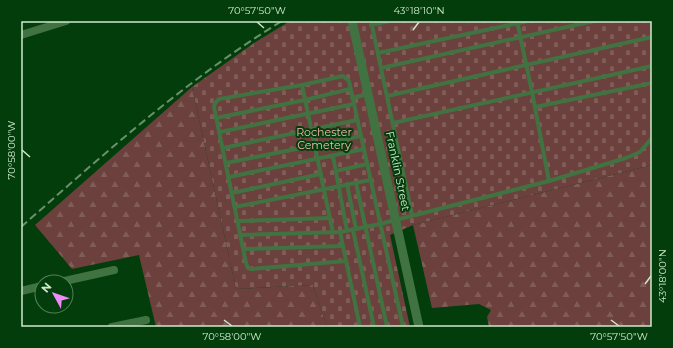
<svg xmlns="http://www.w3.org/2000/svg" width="673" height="348" viewBox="0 0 673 348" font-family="Montserrat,sans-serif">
  <defs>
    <pattern id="forest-firs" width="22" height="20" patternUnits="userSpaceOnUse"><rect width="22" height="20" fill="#6c403c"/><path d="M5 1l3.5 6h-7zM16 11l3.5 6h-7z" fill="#805c57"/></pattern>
    <pattern id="cemetery-stones" width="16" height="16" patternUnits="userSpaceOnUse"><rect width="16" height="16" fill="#6c403c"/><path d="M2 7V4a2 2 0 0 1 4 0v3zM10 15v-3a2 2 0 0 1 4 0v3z" fill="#805c57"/></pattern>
  </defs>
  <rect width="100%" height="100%" fill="#043d0c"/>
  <g fill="url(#forest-firs)">
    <polygon points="192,87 236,289 313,285 327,327 156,327 139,255 72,269 35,225"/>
    <polygon points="652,165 652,327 489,327 487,317 491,310 479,304 432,308 413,225"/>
  </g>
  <polygon fill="url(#cemetery-stones)" points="290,21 652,21 652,165 413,225 390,235 410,327 327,327 313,285 236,289 192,87 254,43"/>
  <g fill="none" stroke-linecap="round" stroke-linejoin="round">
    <g stroke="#407341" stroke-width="4">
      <polyline points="371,21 412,215"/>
      <polyline points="517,21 532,92 549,181"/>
      <polyline points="371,25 390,21"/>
      <polyline points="378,53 528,21"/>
      <polyline points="381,68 594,21"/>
      <polyline points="302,85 333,233"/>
      <polyline points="387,96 652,37"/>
      <polyline points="352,98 368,94"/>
      <polyline points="535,107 652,83"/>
      <polyline points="216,118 305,100 350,89"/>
      <polyline points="393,123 652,66"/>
      <polyline points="220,132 354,104"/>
      <polyline points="223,148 357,120"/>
      <polyline points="333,156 347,231"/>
      <polyline points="226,163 361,136"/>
      <polyline points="336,171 367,164"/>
      <polyline points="229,177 364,149"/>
      <polyline points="356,183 387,327"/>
      <polyline points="347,184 356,229"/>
      <polyline points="232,193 321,174"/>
      <polyline points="235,207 370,180"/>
      <polyline points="238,221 330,218"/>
      <polyline points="353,230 374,327"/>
      <polyline points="340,232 360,327"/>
      <polyline points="241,235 340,232 380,224 549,181 626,158 640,152 652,138"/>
      <polyline points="244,249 343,246"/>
      <polyline points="346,261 252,269 248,268 246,263 214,107 215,103 219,99 302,85 343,76 349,81 403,327"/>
    </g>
    <g stroke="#407341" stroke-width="8">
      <polyline points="21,35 66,21"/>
      <polyline points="60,282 114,270"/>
      <polyline points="21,291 42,286"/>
      <polyline points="112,327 146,320"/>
    </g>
    <polyline stroke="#407341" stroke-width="9" points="352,21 419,327"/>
    <path stroke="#68926b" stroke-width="2" stroke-dasharray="8 4" stroke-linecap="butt" d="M21 227C104 154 187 79 282 21"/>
  </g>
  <path fill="none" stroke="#cde8cc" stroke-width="1.5" d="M257 22 264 28M413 30 419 22M22 150 30 157M645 284 651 276M224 320 232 326M611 320 619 326"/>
  <g text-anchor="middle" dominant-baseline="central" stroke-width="4" stroke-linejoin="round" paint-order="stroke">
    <g font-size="11" fill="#f6b8b3" stroke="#043d0c">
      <text x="324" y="132">Rochester<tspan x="324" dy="13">Cemetery</tspan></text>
    </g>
    <g font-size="11" fill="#cde8cc" stroke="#043d0c">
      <text transform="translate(398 171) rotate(78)">Franklin Street</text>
    </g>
  </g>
  <rect width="673" height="348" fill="none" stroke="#043d0c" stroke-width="44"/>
  <g transform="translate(54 294) rotate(310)"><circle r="19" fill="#043d0c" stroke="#548159"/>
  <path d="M0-3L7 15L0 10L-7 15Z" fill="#ef8bf7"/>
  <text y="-6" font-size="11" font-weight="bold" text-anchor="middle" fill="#cde8cc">N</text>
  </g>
  <rect x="22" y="22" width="629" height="304" fill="none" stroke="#cde8cc" stroke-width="1.5"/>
  <g font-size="10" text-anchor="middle" fill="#cde8cc">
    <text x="257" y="14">70°57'50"W</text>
    <text x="419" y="14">43°18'10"N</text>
    <text transform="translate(11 150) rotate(-90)" y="4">70°58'00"W</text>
    <text transform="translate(662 276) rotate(-90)" y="4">43°18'00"N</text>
    <text x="232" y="340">70°58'00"W</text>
    <text x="619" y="340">70°57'50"W</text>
  </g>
</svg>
